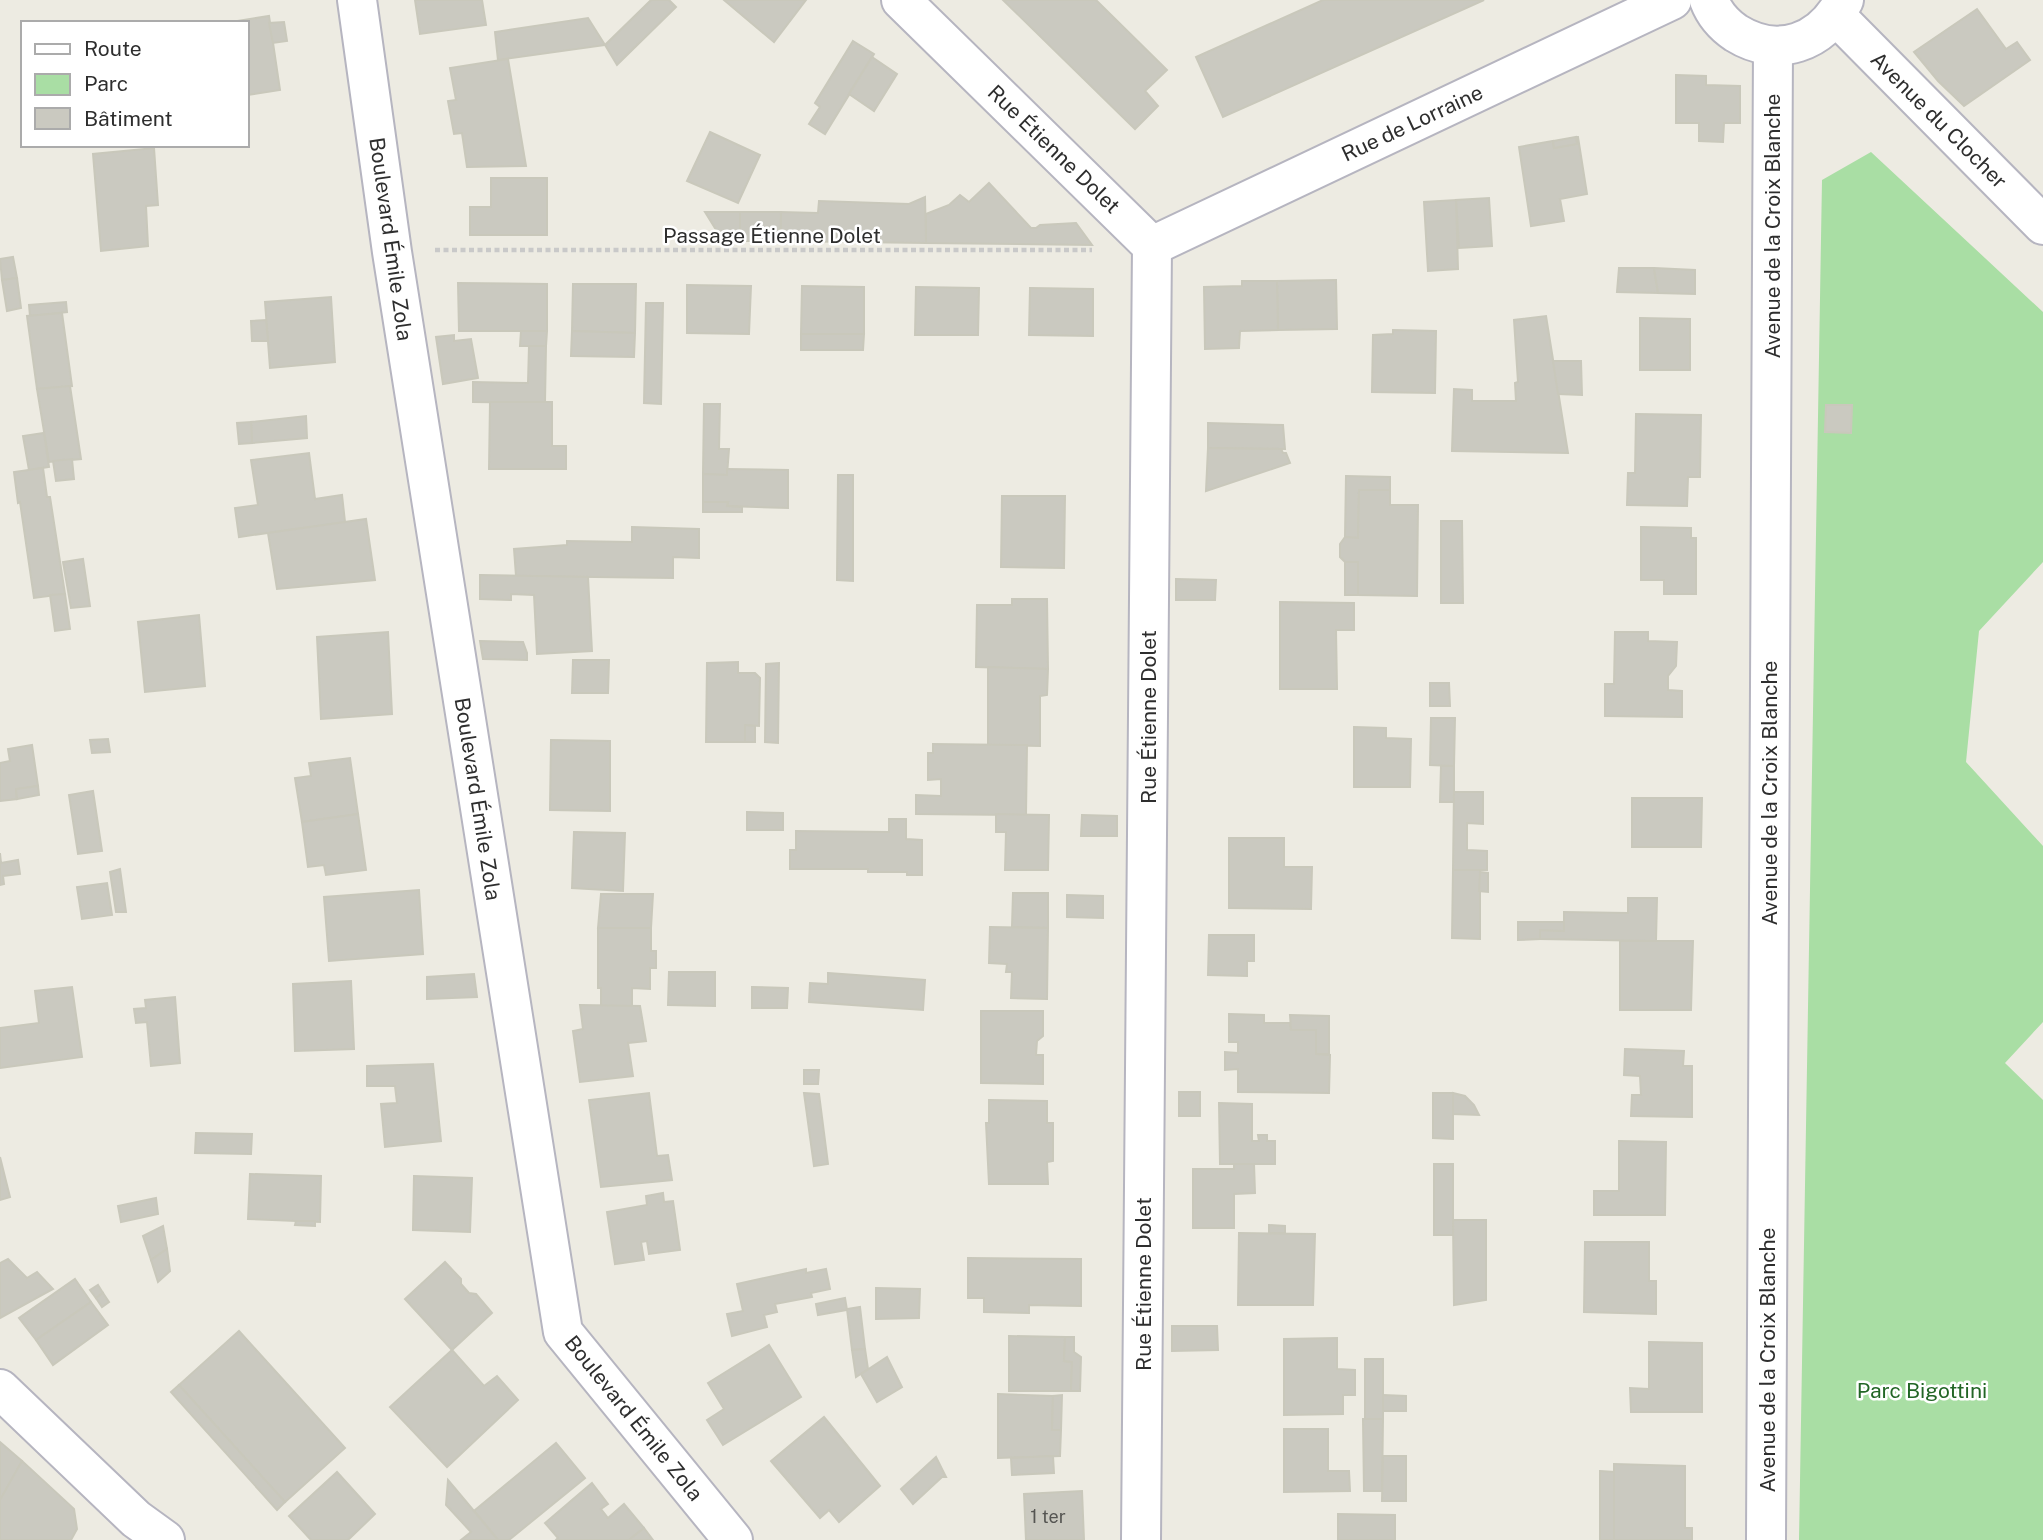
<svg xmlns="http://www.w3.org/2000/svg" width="2043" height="1540" viewBox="0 0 2043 1540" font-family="'Public Sans',sans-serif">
  <rect width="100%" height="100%" fill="#edebe2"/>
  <polygon fill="#a9dea4" points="1871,152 2043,312 2043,562 1979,631 1966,762 2043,846 2043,1022 2005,1063 2043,1100 2043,1540 1799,1540 1822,180"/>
  <g fill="#cac9c0" stroke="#c9c8bb" stroke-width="2">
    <polygon points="415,0 482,0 486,25 420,34"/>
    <polygon points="651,0 669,0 676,7 617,65 605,45"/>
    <polygon points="724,0 806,0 774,42"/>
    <polygon points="1003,0 1096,0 1167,70 1145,91 1158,106 1135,129"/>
    <polygon points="1323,0 1484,0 1223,117 1196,57"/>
    <polygon points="1977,9 2006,49 2017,42 2030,60 1964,106 1938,81 1914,52"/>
    <polygon points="269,16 280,90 247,95 247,23 225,23"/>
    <polygon points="588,18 605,45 498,60 495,32"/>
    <polygon points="284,22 287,41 273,43 269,23"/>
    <polygon points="853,41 874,54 825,134 809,124 820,107 815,103"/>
    <polygon points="872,57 897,74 874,111 849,94"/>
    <polygon points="508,59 526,166 467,167 462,133 454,134 448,101 456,100 450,68"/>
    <polygon points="1676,75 1706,76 1706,85 1740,86 1740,123 1724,123 1723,142 1699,141 1699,123 1676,123"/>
    <polygon points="710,132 760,155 738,203 687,181"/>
    <polygon points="1576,137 1578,137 1587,194 1560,199 1564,221 1531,226 1519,147 1553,141 1554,148 1577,144"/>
    <polygon points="1576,137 1577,144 1554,148 1553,141"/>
    <polygon points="154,148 158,205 146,206 148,246 101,251 93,154"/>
    <polygon points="491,178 547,178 547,235 470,235 470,207 491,207"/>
    <polygon points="989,183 1031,228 1036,228 1040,225 1076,223 1092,245 926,243 926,214 949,205 960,195 969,202"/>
    <polygon points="925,197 926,243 780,241 781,212 818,213 819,201 909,204"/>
    <polygon points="1489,198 1492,246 1459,248 1456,200"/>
    <polygon points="1456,200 1458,269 1428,271 1424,202"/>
    <polygon points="705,212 740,212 740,241 723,241"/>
    <polygon points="740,212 781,212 780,241 740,241"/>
    <polygon points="13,257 17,278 2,280 0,259"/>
    <polygon points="1619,268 1654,268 1658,293 1617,292"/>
    <polygon points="1654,268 1695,270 1695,294 1658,293"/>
    <polygon points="17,278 21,308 7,311 2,280"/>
    <polygon points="1336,280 1337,329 1278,330 1277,281"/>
    <polygon points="1242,281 1277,281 1278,330 1240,331 1239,348 1205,349 1204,287 1242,286"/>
    <polygon points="458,283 547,284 547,331 459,331"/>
    <polygon points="573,284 636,284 635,333 572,331"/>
    <polygon points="687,285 751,286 749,334 687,333"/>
    <polygon points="802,286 864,287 864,334 801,334"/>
    <polygon points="916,287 979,288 978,335 915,335"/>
    <polygon points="1030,288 1093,289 1093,336 1029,335"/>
    <polygon points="331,297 335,362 270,368 265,302"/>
    <polygon points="66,302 67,312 30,316 29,305"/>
    <polygon points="646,303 663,303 661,404 644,403"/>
    <polygon points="62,313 72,386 37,389 27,316"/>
    <polygon points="1546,316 1568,453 1452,451 1454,389 1472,390 1472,401 1516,401 1515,383 1518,382 1514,320"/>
    <polygon points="1640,318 1690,319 1690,370 1640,370"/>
    <polygon points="266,320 268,341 252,341 251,321"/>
    <polygon points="1393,330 1436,331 1435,393 1372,392 1373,335 1393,334"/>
    <polygon points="521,331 547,331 546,346 520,346"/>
    <polygon points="572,331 635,333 634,357 571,356"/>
    <polygon points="801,334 864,334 863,350 801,350"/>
    <polygon points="454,335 454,341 471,339 478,378 443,384 436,337"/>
    <polygon points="529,346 546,346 545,403 473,402 473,382 528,383"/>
    <polygon points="1553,361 1581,361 1582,395 1558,394"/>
    <polygon points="70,386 81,459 49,462 37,389"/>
    <polygon points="490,402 552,402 552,446 566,446 566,469 489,469"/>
    <polygon points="704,404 720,404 719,449 729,449 727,475 703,474"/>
    <polygon points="1826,405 1852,405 1851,433 1825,432"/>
    <polygon points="1636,414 1701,415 1700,477 1688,477 1687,506 1627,505 1628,473 1635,473"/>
    <polygon points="306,416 307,438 252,443 251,422"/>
    <polygon points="251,422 252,443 239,444 237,423"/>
    <polygon points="1208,423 1283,425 1285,449 1208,448"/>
    <polygon points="44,433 49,467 29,470 23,436"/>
    <polygon points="1208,448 1281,449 1283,453 1286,453 1290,463 1206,491"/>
    <polygon points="309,453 315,499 342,495 345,522 239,537 235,508 258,505 251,460"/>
    <polygon points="72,459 74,479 56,481 53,461"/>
    <polygon points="43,468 47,497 50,497 65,594 34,598 20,502 18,503 14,472"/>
    <polygon points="727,469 788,470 788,508 727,506 728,502 703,502 703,474 727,475"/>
    <polygon points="838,475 853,475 853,581 837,580"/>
    <polygon points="1346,476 1390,477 1390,490 1359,490 1358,538 1345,537"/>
    <polygon points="1359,490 1390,490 1390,505 1418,505 1417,596 1358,595 1358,562 1345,562 1340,557 1340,544 1345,537 1358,538"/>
    <polygon points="1002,496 1065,496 1064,568 1001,567"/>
    <polygon points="703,502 728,502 727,506 742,507 742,512 703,512"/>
    <polygon points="366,519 375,580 277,589 268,533"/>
    <polygon points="1441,521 1462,521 1463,603 1441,603"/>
    <polygon points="632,527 699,529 699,558 673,557 673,578 516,576 514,549 567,545 567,541 632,542"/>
    <polygon points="1641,527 1691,528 1691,538 1696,538 1696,594 1664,594 1664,580 1641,580"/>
    <polygon points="83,559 90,606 71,608 63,562"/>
    <rect x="1345" y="562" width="13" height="33"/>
    <polygon points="480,575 588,577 592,651 537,654 534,595 511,594 511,600 480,599"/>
    <polygon points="1176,579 1216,580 1215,600 1176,600"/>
    <polygon points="65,594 70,629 55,631 50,595"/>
    <polygon points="1012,599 1047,599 1048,669 976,667 977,605 1012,605"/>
    <polygon points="1280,602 1354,603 1354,630 1336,630 1337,689 1280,689"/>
    <polygon points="199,615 205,686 145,692 138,622"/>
    <polygon points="388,632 392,714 321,719 317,637"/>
    <polygon points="1615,632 1648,632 1648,641 1677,642 1676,666 1668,676 1668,690 1682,691 1682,717 1605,716 1605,684 1614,684"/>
    <polygon points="480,641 523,642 527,653 527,660 483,659"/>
    <polygon points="573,660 609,660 608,693 572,693"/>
    <polygon points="738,662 738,673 755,673 760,678 759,726 745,725 745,742 706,742 707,663"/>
    <polygon points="779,663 778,743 765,742 766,664"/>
    <polygon points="988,667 1048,669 1047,695 1040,696 1040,746 988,745"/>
    <polygon points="1430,683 1449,683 1450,706 1430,706"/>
    <polygon points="1431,718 1455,718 1454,766 1430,765"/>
    <polygon points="745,725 755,726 755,742 745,742"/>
    <polygon points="1354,727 1386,728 1386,738 1411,739 1410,787 1354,787"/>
    <polygon points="108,739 110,752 92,753 90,740"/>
    <polygon points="551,740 610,741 610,811 550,810"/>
    <polygon points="933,744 1027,745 1026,815 916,814 916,795 941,796 941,779 928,780 928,753 933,753"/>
    <polygon points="32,745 38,786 16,789 17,799 0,801 0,763 10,761 8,749"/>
    <polygon points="350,758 358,814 302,822 295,778 311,776 309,763"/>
    <polygon points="1441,766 1454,766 1454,802 1440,802"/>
    <polygon points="38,786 39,795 17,799 16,789"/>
    <polygon points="93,791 102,851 78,854 69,795"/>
    <polygon points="1454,792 1483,792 1483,824 1467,823 1467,850 1487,851 1487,870 1453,870"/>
    <polygon points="1632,798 1702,798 1701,847 1632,847"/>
    <polygon points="747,812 783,813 783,830 747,830"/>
    <polygon points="358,814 366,870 326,875 324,865 308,867 302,822"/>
    <polygon points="996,814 1049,815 1048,870 1005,870 1006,832 996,832"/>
    <polygon points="1082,815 1117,816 1117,836 1081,836"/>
    <polygon points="889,819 906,819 906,839 922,840 922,875 907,875 907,872 868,872 868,869 790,869 790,850 796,850 796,831 889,832"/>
    <polygon points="574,832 625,833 623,891 572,888"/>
    <polygon points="1229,838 1284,838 1284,867 1312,867 1311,909 1229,908"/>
    <polygon points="0,853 1,863 18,860 20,874 3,876 4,884 0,885"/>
    <polygon points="120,869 126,912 116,912 110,872"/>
    <polygon points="1453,870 1480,870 1480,939 1452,938"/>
    <polygon points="1480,872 1488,873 1488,892 1479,891"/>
    <polygon points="107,883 112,915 82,919 77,887"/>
    <polygon points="419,890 423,954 329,961 324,897"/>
    <polygon points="1013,893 1048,893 1048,928 1012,927"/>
    <polygon points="601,894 653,894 651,928 598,928"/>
    <polygon points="1067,895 1103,896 1103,918 1067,917"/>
    <polygon points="1628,898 1657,898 1656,941 1540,939 1540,930 1564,931 1564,912 1628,913"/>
    <polygon points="1518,922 1564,922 1564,931 1540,930 1540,939 1518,940"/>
    <polygon points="990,927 1048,928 1047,999 1011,998 1012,972 1006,972 1007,964 989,963"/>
    <polygon points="598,928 651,928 651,951 656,951 656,968 650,968 650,989 632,988 632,1006 601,1006 601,988 598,988"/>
    <polygon points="1209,935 1254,935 1254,961 1247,961 1247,976 1208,975"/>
    <polygon points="1620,941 1693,941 1691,1010 1620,1010"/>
    <polygon points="669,972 715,972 715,1006 668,1005"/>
    <polygon points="828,973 925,980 923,1010 809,1002 810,983 828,984"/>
    <polygon points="474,974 477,997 427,999 427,977"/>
    <polygon points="351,981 354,1049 295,1051 293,984"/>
    <polygon points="72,987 82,1057 0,1068 0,1028 39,1023 35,991"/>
    <polygon points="752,987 788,988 787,1008 752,1008"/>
    <polygon points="175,997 180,1063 151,1066 147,1022 136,1023 134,1009 146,1008 145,1000"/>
    <polygon points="580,1005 640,1006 646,1041 628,1043 633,1076 580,1082 573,1031 583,1029"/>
    <polygon points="981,1011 1043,1011 1043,1036 1037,1041 1036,1055 1043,1055 1043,1084 981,1083"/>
    <polygon points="1229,1014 1264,1015 1264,1023 1290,1023 1291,1030 1316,1030 1316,1054 1330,1055 1329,1093 1238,1092 1238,1069 1225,1070 1225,1052 1238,1053 1238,1042 1229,1042"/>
    <polygon points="1290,1015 1329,1016 1329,1054 1316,1054 1316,1030 1291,1030"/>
    <polygon points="1625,1049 1684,1051 1683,1066 1692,1066 1692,1117 1631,1116 1632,1095 1641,1095 1640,1076 1624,1075"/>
    <polygon points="433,1064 441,1141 385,1147 381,1104 397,1103 395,1086 367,1086 367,1066"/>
    <polygon points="804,1070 819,1070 818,1084 804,1084"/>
    <rect x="1179" y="1092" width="21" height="24"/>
    <polygon points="649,1093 657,1156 668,1155 672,1180 601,1187 589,1100"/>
    <polygon points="804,1093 819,1094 828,1164 814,1166"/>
    <polygon points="1433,1093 1453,1093 1453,1139 1433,1138"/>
    <polygon points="1453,1093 1465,1096 1474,1105 1479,1115 1453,1114"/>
    <polygon points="989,1100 1047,1101 1047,1123 1053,1123 1053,1161 1047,1162 1048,1184 989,1184 986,1123 989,1123"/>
    <polygon points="1219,1103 1252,1104 1252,1141 1259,1141 1258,1135 1267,1135 1267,1141 1275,1141 1275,1164 1220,1164"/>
    <polygon points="196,1133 252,1134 251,1154 195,1153"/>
    <polygon points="1619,1141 1666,1142 1665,1215 1594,1215 1594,1191 1619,1191"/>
    <polygon points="0,1157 10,1197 0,1200"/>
    <polygon points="1234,1164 1254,1164 1255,1193 1234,1194 1234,1228 1193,1228 1193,1169 1234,1169"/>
    <rect x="1434" y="1164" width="19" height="71"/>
    <polygon points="250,1174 321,1176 320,1222 248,1219"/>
    <polygon points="414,1176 472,1178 470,1232 413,1230"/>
    <polygon points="663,1193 664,1202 673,1201 680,1250 649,1254 647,1241 641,1242 644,1260 615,1264 607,1212 647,1205 646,1196"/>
    <polygon points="156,1198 158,1214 121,1222 118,1206"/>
    <polygon points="1453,1220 1486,1220 1486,1300 1454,1305"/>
    <polygon points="296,1221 315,1221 315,1226 295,1225"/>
    <polygon points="1269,1225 1285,1226 1285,1233 1269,1233"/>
    <polygon points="163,1226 167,1249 151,1260 143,1236"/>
    <polygon points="1239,1233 1315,1234 1313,1305 1238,1305"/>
    <polygon points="1585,1242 1649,1242 1649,1281 1656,1281 1656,1314 1584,1312"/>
    <polygon points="167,1249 170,1271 158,1282 151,1260"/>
    <polygon points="968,1258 1081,1259 1081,1306 1029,1305 1029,1313 984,1312 984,1298 968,1298"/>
    <polygon points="8,1259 27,1278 37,1272 53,1289 0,1318 0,1263"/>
    <polygon points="445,1262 461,1279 461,1284 469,1293 476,1294 492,1313 452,1350 405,1299"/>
    <polygon points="806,1269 806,1273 826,1269 830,1289 811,1293 812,1297 775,1304 777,1312 764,1315 767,1327 732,1336 727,1314 743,1311 737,1284"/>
    <polygon points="75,1279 91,1302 36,1340 19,1318"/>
    <polygon points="98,1285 103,1293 96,1298 90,1290"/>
    <polygon points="876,1288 920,1289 919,1318 876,1319"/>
    <polygon points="103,1293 109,1302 102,1307 96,1298"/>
    <polygon points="845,1298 847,1310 818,1315 816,1304"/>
    <polygon points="91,1302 108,1325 53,1365 36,1340"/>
    <polygon points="860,1307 865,1349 852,1350 847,1309"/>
    <polygon points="1172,1326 1217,1326 1218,1350 1172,1351"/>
    <polygon points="239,1331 345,1448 285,1502 179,1385"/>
    <polygon points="1009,1336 1065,1337 1064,1361 1072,1362 1071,1391 1009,1391"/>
    <polygon points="1065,1337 1074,1337 1074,1352 1081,1357 1080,1391 1071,1391 1072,1362 1064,1361"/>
    <polygon points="1337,1338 1337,1369 1355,1370 1355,1395 1343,1395 1343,1414 1284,1415 1284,1339"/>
    <polygon points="1649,1342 1702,1343 1702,1412 1631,1412 1630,1388 1649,1389"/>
    <polygon points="769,1345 801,1397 723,1445 707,1420 724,1409 708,1383"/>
    <polygon points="865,1349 868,1369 856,1377 852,1350"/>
    <polygon points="452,1350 484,1386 497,1376 518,1400 447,1467 390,1407"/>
    <polygon points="887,1357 902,1387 877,1402 861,1374"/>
    <rect x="1365" y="1359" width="18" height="60"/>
    <polygon points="179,1385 285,1502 277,1510 171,1392"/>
    <polygon points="998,1394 1053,1396 1052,1430 1061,1430 1060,1456 998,1458"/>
    <polygon points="1062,1395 1061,1430 1052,1430 1053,1396"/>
    <polygon points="1383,1395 1406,1396 1406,1411 1383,1411"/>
    <polygon points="824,1417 880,1486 839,1522 829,1510 820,1518 771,1461"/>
    <polygon points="1363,1419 1383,1419 1382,1491 1364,1491"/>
    <polygon points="1284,1429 1328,1429 1328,1471 1349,1471 1350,1491 1284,1492"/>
    <polygon points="0,1442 22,1461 0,1500"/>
    <polygon points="556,1443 585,1478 509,1540 498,1540 474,1511"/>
    <polygon points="1053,1456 1054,1473 1012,1475 1011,1458"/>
    <polygon points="1383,1456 1406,1456 1406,1501 1382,1501"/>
    <polygon points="936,1457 946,1477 942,1477 913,1504 901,1489"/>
    <polygon points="22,1461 74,1509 77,1529 71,1540 0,1540 0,1500"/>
    <polygon points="1614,1464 1685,1466 1685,1528 1692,1528 1692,1540 1614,1540"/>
    <polygon points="1600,1471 1614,1472 1614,1540 1600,1540"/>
    <polygon points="337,1472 375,1514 348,1540 311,1540 289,1516"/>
    <polygon points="448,1480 474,1511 498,1540 461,1540 471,1532 446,1505"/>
    <polygon points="592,1483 608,1504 601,1509 608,1518 624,1504 644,1528 629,1540 556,1540 558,1538 545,1523"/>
    <polygon points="1082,1491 1084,1540 1026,1540 1024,1494"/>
    <polygon points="1338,1514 1395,1515 1395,1540 1338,1540"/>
    <polygon points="644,1528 653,1540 629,1540"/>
  </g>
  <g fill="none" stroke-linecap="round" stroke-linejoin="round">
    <defs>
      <g id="street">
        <polyline points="357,0 392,252 563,1332 733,1540"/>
        <polyline points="901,0 1152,246 1141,1540"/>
        <path d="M1709 0C1714 13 1724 25 1736 33 1778 59 1822 43 1844 0"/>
        <polyline points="1836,16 2043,225"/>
        <polyline points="1152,246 1672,0"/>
        <polyline points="1766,1540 1773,46"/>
      </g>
      <polyline id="secondary" points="0,1389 136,1519 165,1540"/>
    </defs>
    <use href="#street" stroke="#b6b5c0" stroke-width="42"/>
    <use href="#secondary" stroke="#b6b5c0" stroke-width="42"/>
    <polyline stroke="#c9c9c9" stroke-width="4.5" stroke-dasharray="5 3.5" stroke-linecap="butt" points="435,250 1092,250"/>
    <use href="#street" stroke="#fff" stroke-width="38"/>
    <use href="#secondary" stroke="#fff" stroke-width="38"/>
  </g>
  <g text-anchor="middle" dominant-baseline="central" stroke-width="5" stroke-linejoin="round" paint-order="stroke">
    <g font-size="18" fill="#555552">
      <text x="1048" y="1516">1 ter</text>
    </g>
    <g font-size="21" fill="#2e2e2e" stroke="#fff">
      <text transform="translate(1939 120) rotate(45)">Avenue du Clocher</text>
      <text transform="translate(1412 123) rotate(-25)">Rue de Lorraine</text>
      <text transform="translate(1054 149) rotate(44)">Rue Étienne Dolet</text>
      <text transform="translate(1772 226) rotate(-90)">Avenue de la Croix Blanche</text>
      <text x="772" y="235">Passage Étienne Dolet</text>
      <text transform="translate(391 239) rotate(82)">Boulevard Émile Zola</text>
      <text transform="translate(1148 717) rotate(-90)">Rue Étienne Dolet</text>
      <text transform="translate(1769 793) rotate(-90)">Avenue de la Croix Blanche</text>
      <text transform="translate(478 799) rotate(81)">Boulevard Émile Zola</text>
      <text transform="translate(1143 1284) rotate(-90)">Rue Étienne Dolet</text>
      <text transform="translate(1767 1360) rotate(-90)">Avenue de la Croix Blanche</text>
      <text transform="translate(634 1418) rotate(51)">Boulevard Émile Zola</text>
    </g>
    <g font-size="21" fill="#226625" stroke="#fff">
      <text x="1922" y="1390">Parc Bigottini</text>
    </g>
  </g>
  <rect x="21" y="21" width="228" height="126" fill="#ffffff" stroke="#ababab" stroke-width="2"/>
  <rect x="35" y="44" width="35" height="10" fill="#ffffff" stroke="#ababab" stroke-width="2"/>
  <text x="84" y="56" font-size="21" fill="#2e2e2e">Route</text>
  <rect x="35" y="74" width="35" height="21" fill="#a9dea4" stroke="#ababab" stroke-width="2"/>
  <text x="84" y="91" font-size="21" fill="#2e2e2e">Parc</text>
  <rect x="35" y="108" width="35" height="21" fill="#cac9c0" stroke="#ababab" stroke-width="2"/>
  <text x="84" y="126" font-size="21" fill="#2e2e2e">Bâtiment</text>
</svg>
